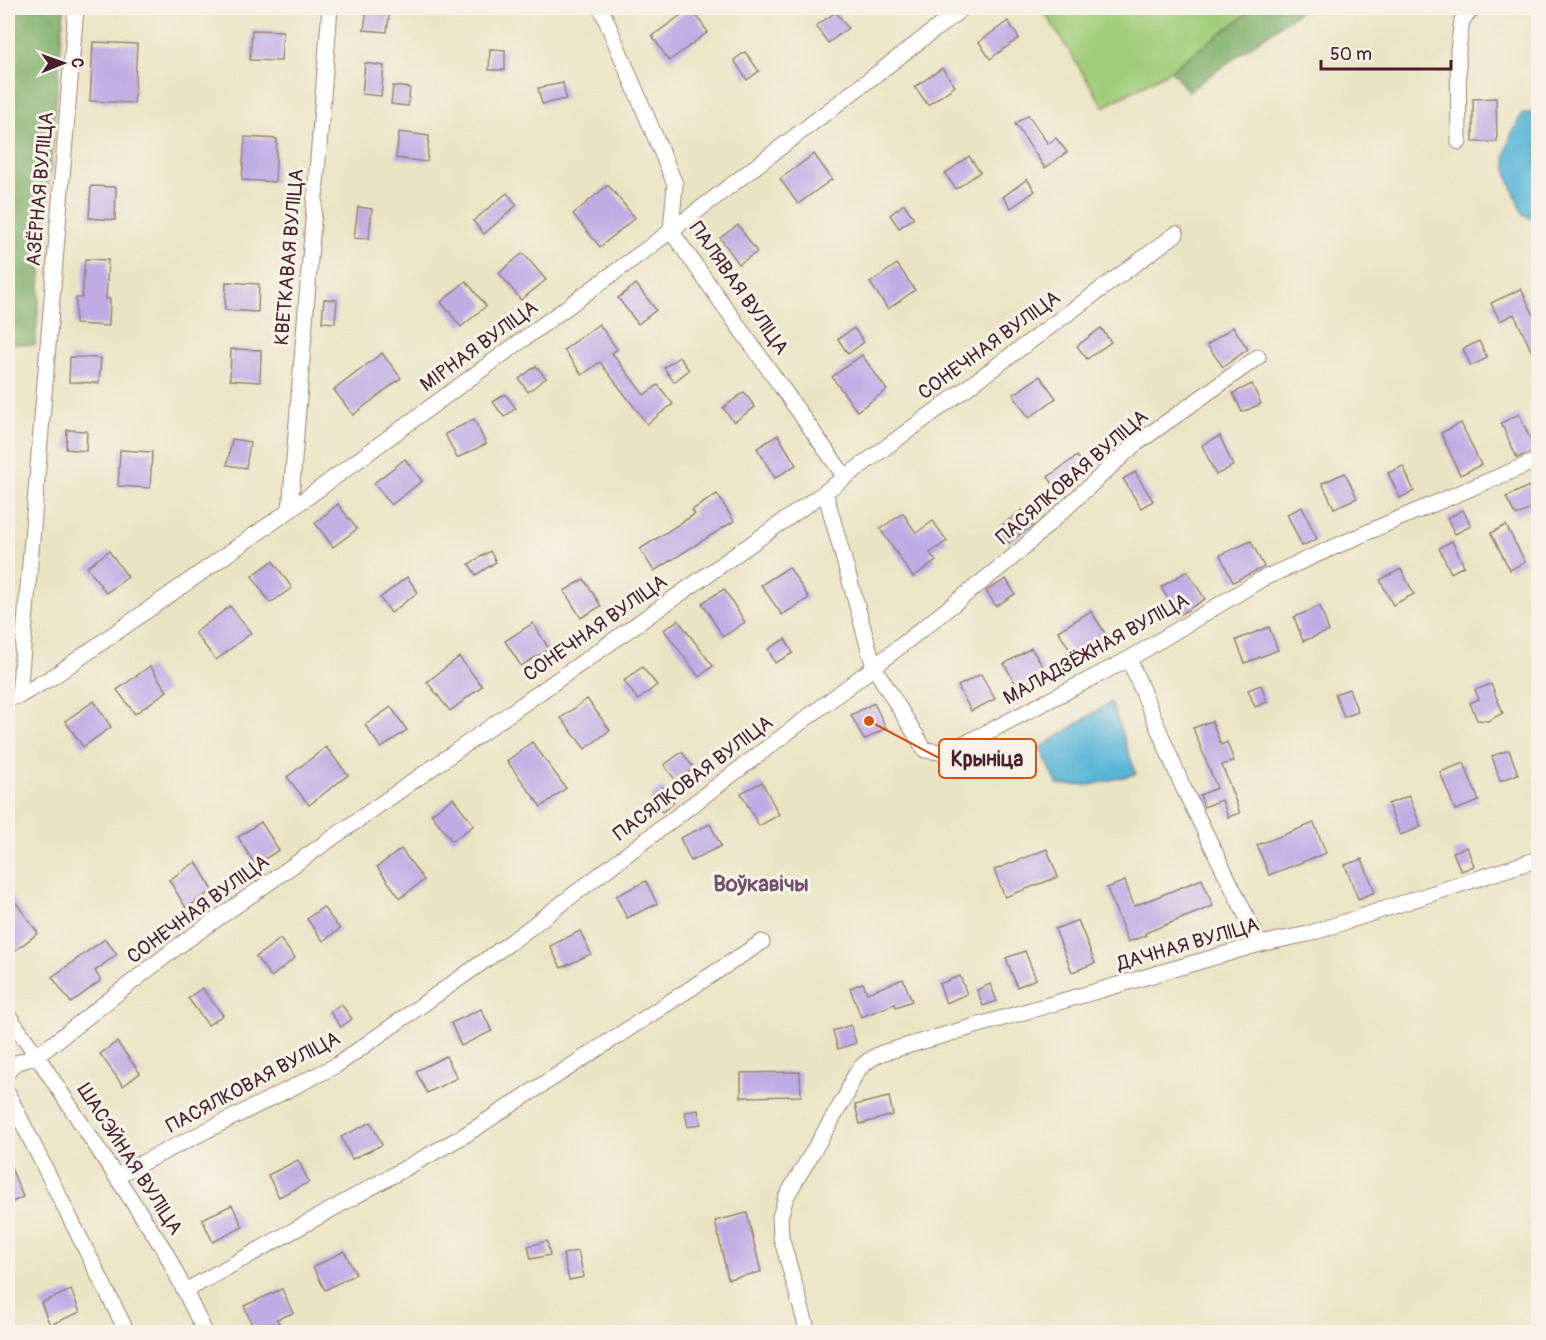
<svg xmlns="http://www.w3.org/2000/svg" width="1546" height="1340" viewBox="0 0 1546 1340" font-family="Pangolin,sans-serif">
  <rect width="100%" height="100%" fill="#f7f3e8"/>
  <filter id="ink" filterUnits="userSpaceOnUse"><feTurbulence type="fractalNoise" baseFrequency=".0167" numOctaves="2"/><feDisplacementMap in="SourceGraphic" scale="12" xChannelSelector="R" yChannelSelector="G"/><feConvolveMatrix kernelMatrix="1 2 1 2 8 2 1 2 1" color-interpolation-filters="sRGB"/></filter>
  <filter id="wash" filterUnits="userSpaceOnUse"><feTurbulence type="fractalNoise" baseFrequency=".008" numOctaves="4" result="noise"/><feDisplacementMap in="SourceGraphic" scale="24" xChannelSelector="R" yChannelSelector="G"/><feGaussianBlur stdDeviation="1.35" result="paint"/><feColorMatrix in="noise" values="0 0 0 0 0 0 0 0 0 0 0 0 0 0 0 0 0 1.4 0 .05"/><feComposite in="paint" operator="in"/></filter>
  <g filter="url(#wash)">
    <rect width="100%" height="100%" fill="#ebe4c4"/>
    <polygon fill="#a2ce7c" stroke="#767654" stroke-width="1.5" points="1042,8 1255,8 1171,70 1104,107"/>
    <g fill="#81b16c" stroke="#66684c" stroke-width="1.5">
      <polygon points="8,8 64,8 35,345 8,343"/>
      <polygon points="1255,8 1304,8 1188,91 1171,70"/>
    </g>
    <g fill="#5ab6d8" stroke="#526a82" stroke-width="1.5">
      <polygon points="1538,112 1538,220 1536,221 1523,214 1508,177 1505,157 1511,136 1522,114"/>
      <polygon points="1111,702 1136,774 1090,785 1058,785 1040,748"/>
    </g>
    <g id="blocks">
      <g fill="#bface5">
        <polygon points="367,8 390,8 387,32 364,30"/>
        <polygon points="691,8 708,32 669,61 652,36"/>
        <polygon points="836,12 848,28 828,43 816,26"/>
        <polygon points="1008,21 1019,38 990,59 979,42"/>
        <polygon points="252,30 283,31 281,61 250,60"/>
        <polygon points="93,42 137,44 134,103 90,101"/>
        <polygon points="490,49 505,50 505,70 489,70"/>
        <polygon points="745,52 759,71 747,80 734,60"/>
        <polygon points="365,63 384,66 381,96 362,94"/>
        <polygon points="942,68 955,86 928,105 915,87"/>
        <polygon points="563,83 566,99 542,104 538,88"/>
        <polygon points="393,86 410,88 408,106 391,104"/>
        <polygon points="1496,98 1497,142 1473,142 1473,99"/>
        <polygon points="1028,115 1048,144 1056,138 1067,152 1045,168 1015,124"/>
        <polygon points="399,132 429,136 427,162 396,158"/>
        <polygon points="245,137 277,139 275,182 242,180"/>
        <polygon points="814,154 832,179 798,204 780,179"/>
        <polygon points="969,156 980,172 956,189 945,174"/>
        <polygon points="1027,179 1035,191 1011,208 1003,197"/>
        <polygon points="608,185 635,218 600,247 573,214"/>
        <polygon points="91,186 116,187 115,220 89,218"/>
        <polygon points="507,193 517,205 484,234 473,221"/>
        <polygon points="904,204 914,218 899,228 890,215"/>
        <polygon points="358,207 372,209 369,239 354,238"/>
        <polygon points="738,225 757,252 739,264 720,238"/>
        <polygon points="523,253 546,280 521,300 499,273"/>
        <polygon points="85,259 108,260 106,299 110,299 109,326 75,324 76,298 82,298"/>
        <polygon points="897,264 915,290 888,309 870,283"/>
        <polygon points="466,281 486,306 461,327 441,302"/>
        <polygon points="226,282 259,284 258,312 225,310"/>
        <polygon points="636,284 656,310 638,324 618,298"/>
        <polygon points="1521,289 1539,326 1539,367 1514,314 1500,321 1491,303"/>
        <polygon points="324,299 337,300 335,323 322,322"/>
        <polygon points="599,324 617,349 612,353 644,395 658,385 673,404 647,424 600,362 582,375 564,350"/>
        <polygon points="1233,327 1248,349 1223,367 1207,345"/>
        <polygon points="854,328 864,342 848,354 838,339"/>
        <polygon points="1101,328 1111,342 1087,359 1077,346"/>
        <polygon points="1479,341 1487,358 1471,366 1463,349"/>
        <polygon points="231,349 261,350 260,382 230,380"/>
        <polygon points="382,353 401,378 353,415 334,390"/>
        <polygon points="862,355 887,390 857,411 832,377"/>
        <polygon points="70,357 101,358 99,383 69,382"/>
        <polygon points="679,357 689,370 674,382 664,368"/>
        <polygon points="536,366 546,378 528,392 519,379"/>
        <polygon points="1040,376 1056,398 1029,418 1013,395"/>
        <polygon points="1252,384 1261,404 1242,412 1233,393"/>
        <polygon points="744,392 755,407 734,422 723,408"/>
        <polygon points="505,394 516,408 504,417 493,402"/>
        <polygon points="1519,414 1535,450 1517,458 1501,423"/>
        <polygon points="474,419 486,444 457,458 445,434"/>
        <polygon points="1461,423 1481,465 1460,475 1441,433"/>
        <polygon points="67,430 87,431 86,451 66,449"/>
        <polygon points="778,435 796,465 775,478 757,448"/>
        <polygon points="1220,436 1233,466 1216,475 1202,445"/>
        <polygon points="232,439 250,442 246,468 227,465"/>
        <polygon points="120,450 152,452 150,488 118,486"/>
        <polygon points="1077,456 1087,470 1058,491 1048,477"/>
        <polygon points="405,459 422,481 391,505 374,483"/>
        <polygon points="1403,466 1414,491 1400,498 1388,473"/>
        <polygon points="1135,472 1153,501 1141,508 1123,479"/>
        <polygon points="1345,473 1357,498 1334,508 1322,483"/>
        <polygon points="1529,486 1538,505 1516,516 1506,497"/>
        <polygon points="717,494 734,521 654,571 640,549 695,514 692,510"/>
        <polygon points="338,504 357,529 333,547 315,523"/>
        <polygon points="1302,507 1317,539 1302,546 1287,514"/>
        <polygon points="1022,510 1033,525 1008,543 998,528"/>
        <polygon points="1463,510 1471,526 1455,534 1447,518"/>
        <polygon points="903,513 916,533 933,521 947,541 930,553 936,561 913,577 880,529"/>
        <polygon points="1506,525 1525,562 1510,570 1491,533"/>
        <polygon points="1251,541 1264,567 1233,582 1220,555"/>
        <polygon points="1452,541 1464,566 1451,573 1439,548"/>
        <polygon points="109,551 128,577 106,593 87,567"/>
        <polygon points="490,551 496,562 476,575 469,564"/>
        <polygon points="273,561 292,588 270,603 252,576"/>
        <polygon points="789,567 809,598 782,615 761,585"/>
        <polygon points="1401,569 1414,594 1393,605 1380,580"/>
        <polygon points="1187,571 1205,599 1178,616 1161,587"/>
        <polygon points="407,577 418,592 391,613 380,598"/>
        <polygon points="584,579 601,606 581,618 564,591"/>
        <polygon points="1006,579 1015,594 996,606 986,591"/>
        <polygon points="724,589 745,622 723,637 702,603"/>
        <polygon points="230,606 251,633 216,660 195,633"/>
        <polygon points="1320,606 1329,631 1303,641 1294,617"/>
        <polygon points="1091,611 1108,638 1075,658 1058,631"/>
        <polygon points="678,620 713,666 699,677 664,630"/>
        <polygon points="533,623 549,649 521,666 505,641"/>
        <polygon points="1269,627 1278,650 1245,663 1236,640"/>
        <polygon points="785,639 793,653 775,663 768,649"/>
        <polygon points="1031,648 1046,671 1018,688 1004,664"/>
        <polygon points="459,657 482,686 450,711 427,682"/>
        <polygon points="150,666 167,691 135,714 117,690"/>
        <polygon points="642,667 657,685 638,700 624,681"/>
        <polygon points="981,674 995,699 971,711 958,686"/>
        <polygon points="1491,684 1503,713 1488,721 1477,720 1470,703 1479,699 1475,690"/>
        <polygon points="1261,685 1267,702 1255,707 1248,690"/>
        <polygon points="1349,689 1358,712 1344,717 1335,694"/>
        <polygon points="587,699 610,730 585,749 561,718"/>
        <polygon points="94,701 111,727 83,747 65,721"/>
        <polygon points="874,703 886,728 864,740 851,715"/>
        <polygon points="391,707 407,730 381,748 365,725"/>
        <polygon points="1212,721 1221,745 1227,742 1234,761 1222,765 1240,813 1228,817 1222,800 1204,807 1200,795 1217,788 1193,728"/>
        <polygon points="532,742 566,788 541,807 507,761"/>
        <polygon points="326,747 348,775 309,805 287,777"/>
        <polygon points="1509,750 1518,774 1500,781 1492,756"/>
        <polygon points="682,752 694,768 676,781 664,765"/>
        <polygon points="1464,763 1479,801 1455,810 1440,772"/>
        <polygon points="762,782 779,815 759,826 741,793"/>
        <polygon points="662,787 674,803 662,812 650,796"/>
        <polygon points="1409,796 1421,827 1400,835 1388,804"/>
        <polygon points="453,798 474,825 452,841 431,814"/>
        <polygon points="261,822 279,850 255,865 238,837"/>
        <polygon points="1314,823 1326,853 1269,875 1257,845"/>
        <polygon points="710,824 721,846 691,861 680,838"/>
        <polygon points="1467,847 1474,866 1461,871 1453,852"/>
        <polygon points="401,849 424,880 400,898 377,867"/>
        <polygon points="1047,849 1058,877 1005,897 994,870"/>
        <polygon points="1362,859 1375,892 1358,899 1345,865"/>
        <polygon points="196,862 213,890 186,908 169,880"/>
        <polygon points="1202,879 1213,906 1145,933 1146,935 1128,942 1107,888 1125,881 1134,906"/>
        <polygon points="646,881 657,904 627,918 616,896"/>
        <polygon points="8,892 38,933 8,956"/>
        <polygon points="323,907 340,929 323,941 307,919"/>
        <polygon points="1078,920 1095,963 1072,972 1055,929"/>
        <polygon points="580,931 591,954 561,968 550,946"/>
        <polygon points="105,939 117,954 95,971 101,980 71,1003 52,977"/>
        <polygon points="280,939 295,958 271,977 256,957"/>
        <polygon points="1025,951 1036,979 1017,987 1006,958"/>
        <polygon points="960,976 967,994 946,1003 939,984"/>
        <polygon points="903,979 912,1001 896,1007 895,1004 861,1017 850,988 863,983 867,993"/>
        <polygon points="990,984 997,1001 983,1006 977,990"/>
        <polygon points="202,988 223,1015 208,1025 188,998"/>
        <polygon points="341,1004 352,1019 341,1027 330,1012"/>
        <polygon points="481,1009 492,1031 461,1046 451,1023"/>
        <polygon points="851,1025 856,1043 838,1049 833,1031"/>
        <polygon points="117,1042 140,1073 123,1086 100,1054"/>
        <polygon points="446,1056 457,1078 427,1093 416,1071"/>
        <polygon points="800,1072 801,1096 741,1097 741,1073"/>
        <polygon points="889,1097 893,1115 860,1124 855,1105"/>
        <polygon points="698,1110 701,1124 688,1127 685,1112"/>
        <polygon points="371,1122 382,1145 352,1159 341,1137"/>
        <polygon points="8,1160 23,1197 8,1204"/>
        <polygon points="298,1160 309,1182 279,1197 268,1175"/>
        <polygon points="232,1205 243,1227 213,1242 202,1219"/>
        <polygon points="747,1213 761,1272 728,1279 715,1221"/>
        <polygon points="547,1241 550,1255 531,1259 528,1246"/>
        <polygon points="344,1251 356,1274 325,1290 313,1267"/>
        <polygon points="578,1251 584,1277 569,1280 563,1254"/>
        <polygon points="282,1289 293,1313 277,1319 283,1332 255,1332 244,1306"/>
        <polygon points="71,1290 80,1312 50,1325 41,1303"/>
      </g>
    </g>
  </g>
  <g filter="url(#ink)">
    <use href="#blocks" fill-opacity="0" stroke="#9a8278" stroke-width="1.5"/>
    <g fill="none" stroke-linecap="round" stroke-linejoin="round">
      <defs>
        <g id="minor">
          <polyline points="601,8 675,184 671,231 845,477"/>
          <polyline points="1459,142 1458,50 1462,20 1473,8"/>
          <polyline points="825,492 874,667 925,750 941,752 970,741 1129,659 1262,579 1393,521 1538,460"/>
          <polyline points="290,510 330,8"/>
          <polyline points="1129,659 1182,785 1260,944"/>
          <polyline points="19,696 76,8"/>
          <polyline points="8,698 19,696 54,676 290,510 671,231 963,8"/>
          <polyline points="8,1015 37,1056 165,1251 205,1332"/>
          <polyline points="8,1072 13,1064 37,1056 177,947 825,492 1176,234"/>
          <polyline points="8,1094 127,1332"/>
          <polyline points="116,1176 337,1065 511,942 874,667 1013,557 1133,446 1258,357"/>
          <polyline points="185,1291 465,1135 762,942"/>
          <path d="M808 1332 781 1237 780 1217 786 1197 847 1094C854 1072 861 1063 882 1053L1260 944 1308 934 1538 859"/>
        </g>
      </defs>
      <use href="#minor" stroke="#9a8278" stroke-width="17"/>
      <use href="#minor" stroke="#fff" stroke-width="15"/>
    </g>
  </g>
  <g text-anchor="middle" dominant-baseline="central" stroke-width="6" stroke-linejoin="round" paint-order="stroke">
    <g font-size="20" fill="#4a1f2b" stroke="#f7f3e8">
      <text transform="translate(40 189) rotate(-85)">АЗЁРНАЯ ВУЛІЦА</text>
      <text transform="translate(289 257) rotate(-85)">КВЕТКАВАЯ ВУЛІЦА</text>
      <text transform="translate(739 288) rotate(55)">ПАЛЯВАЯ ВУЛІЦА</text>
      <text transform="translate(989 345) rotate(-36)">СОНЕЧНАЯ ВУЛІЦА</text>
      <text transform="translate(479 346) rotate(-36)">МІРНАЯ ВУЛІЦА</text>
      <text transform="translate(1072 477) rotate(-41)">ПАСЯЛКОВАЯ ВУЛІЦА</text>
      <text transform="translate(595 628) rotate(-35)">СОНЕЧНАЯ ВУЛІЦА</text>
      <text transform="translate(1096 649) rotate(-29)">МАЛАДЗЁЖНАЯ ВУЛІЦА</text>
      <text transform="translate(693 778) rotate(-37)">ПАСЯЛКОВАЯ ВУЛІЦА</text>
      <text transform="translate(198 909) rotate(-36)">СОНЕЧНАЯ ВУЛІЦА</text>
      <text transform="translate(1188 944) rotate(-16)">ДАЧНАЯ ВУЛІЦА</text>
      <text transform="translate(253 1082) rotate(-28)">ПАСЯЛКОВАЯ ВУЛІЦА</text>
      <text transform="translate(130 1159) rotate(57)">ШАСЭЙНАЯ ВУЛІЦА</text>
    </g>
    <g font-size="22" font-weight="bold" fill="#73506c" stroke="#f7f3e8">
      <text x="761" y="884">Воўкавічы</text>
    </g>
  </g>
  <path fill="none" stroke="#d8530f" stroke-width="2" d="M869 721L939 758"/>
  <circle fill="#d8530f" stroke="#f7f3e8" stroke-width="2" cx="869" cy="721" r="6"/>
  <rect fill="#f7f3e8" stroke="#d8530f" stroke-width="2" x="939" y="739" width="97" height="39" rx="6"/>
  <g font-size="21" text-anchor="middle" font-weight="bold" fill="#4a1f2b">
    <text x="987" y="766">Крыніца</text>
  </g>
  <rect width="1546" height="1340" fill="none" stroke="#f7f3e8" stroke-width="30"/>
  <g transform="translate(63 63) rotate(89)" stroke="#f7f3e8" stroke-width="4.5" paint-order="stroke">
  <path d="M0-4.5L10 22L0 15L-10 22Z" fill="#4a1f2b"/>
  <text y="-9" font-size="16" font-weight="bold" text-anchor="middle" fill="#4a1f2b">С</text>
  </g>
  <path d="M1321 60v9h130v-9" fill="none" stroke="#4a1f2b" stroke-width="3"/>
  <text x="1330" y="60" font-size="18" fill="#4a1f2b" stroke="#f7f3e8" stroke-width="4.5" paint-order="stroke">50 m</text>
</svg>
